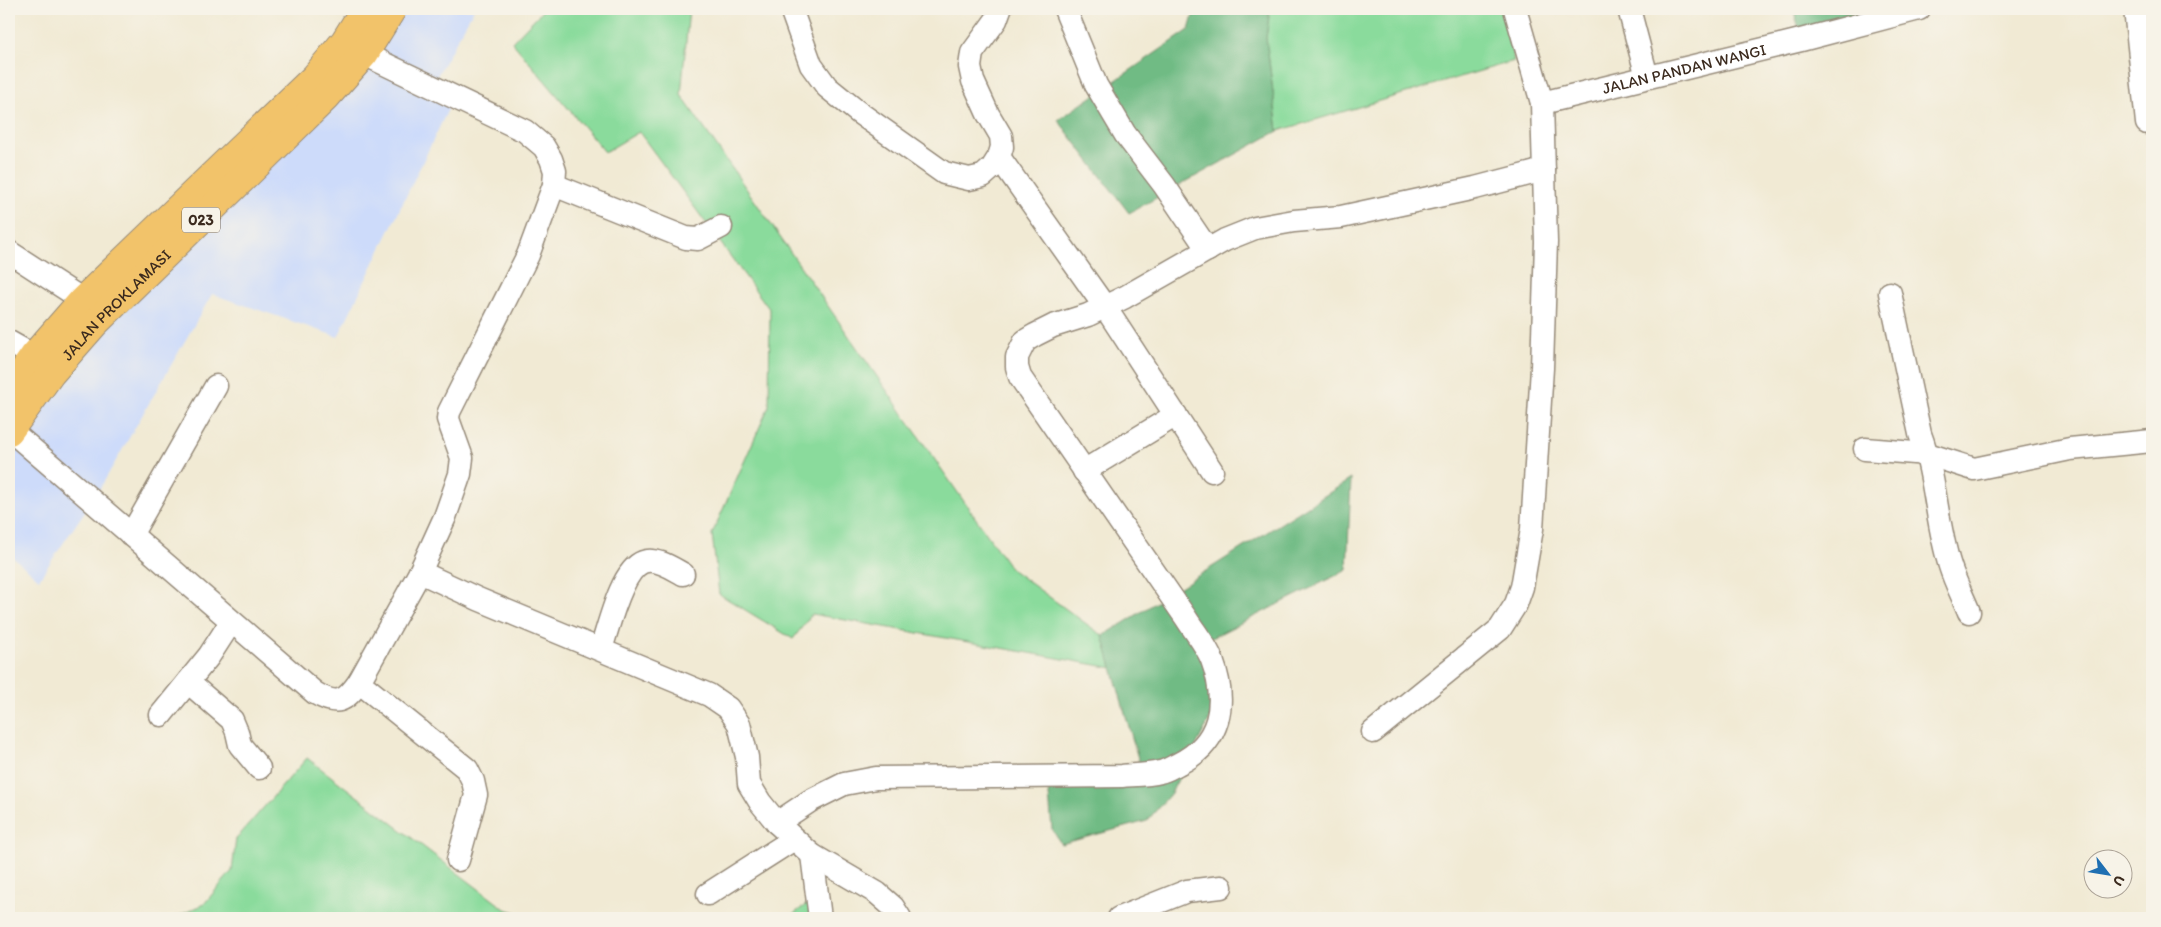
<svg xmlns="http://www.w3.org/2000/svg" width="2161" height="927" viewBox="0 0 2161 927" font-family="Itim,sans-serif">
  <rect width="100%" height="100%" fill="#f7f3e8"/>
  <filter id="ink" filterUnits="userSpaceOnUse"><feTurbulence type="fractalNoise" baseFrequency=".02" numOctaves="2"/><feDisplacementMap in="SourceGraphic" scale="10" xChannelSelector="R" yChannelSelector="G"/><feConvolveMatrix kernelMatrix="1 2 1 2 8 2 1 2 1" color-interpolation-filters="sRGB"/></filter>
  <filter id="wash" filterUnits="userSpaceOnUse"><feTurbulence type="fractalNoise" baseFrequency=".0096" numOctaves="4" result="noise"/><feDisplacementMap in="SourceGraphic" scale="20" xChannelSelector="R" yChannelSelector="G"/><feGaussianBlur stdDeviation="1.12" result="paint"/><feColorMatrix in="noise" values="0 0 0 0 0 0 0 0 0 0 0 0 0 0 0 0 0 1.4 0 .05"/><feComposite in="paint" operator="in"/></filter>
  <g filter="url(#wash)">
    <rect width="100%" height="100%" fill="#f1ead4"/>
    <polygon fill="#cddbfa" points="399,9 474,9 433,83 455,95 338,337 212,294 98,492 39,579 9,554 9,445 57,378"/>
    <g fill="#8adb9c" stroke="#62825d">
      <polygon points="544,9 689,9 681,95 1011,569 1103,636 1113,668 812,614 793,639 719,594 712,534 769,406 770,310 639,132 605,152 512,42"/>
      <polygon points="1270,9 1500,9 1514,61 1278,131 1266,38"/>
      <polygon points="307,758 505,909 536,918 174,918 204,904 232,871 236,839"/>
      <polygon points="814,899 816,918 788,918"/>
    </g>
    <g fill="#6fbb84" stroke="#557251">
      <polygon points="1195,9 1270,9 1266,38 1278,131 1129,213 1058,120 1189,30"/>
      <polygon points="1793,9 1887,9 1801,34"/>
      <polygon points="1351,479 1347,570 1197,645 1216,691 1210,719 1171,793 1147,821 1061,844 1052,829 1047,772 1141,769 1103,636"/>
    </g>
  </g>
  <g filter="url(#ink)">
    <g fill="none" stroke-linecap="round" stroke-linejoin="round">
      <defs>
        <g id="minor">
          <polyline points="791,9 811,65 827,87 858,112 944,173 969,179 983,176 992,168 999,157 1002,147 1001,136 988,114 973,81 970,67 972,53 996,20 1000,9"/>
          <polyline points="1065,9 1096,85 1125,134 1164,185 1208,250"/>
          <path id="s1" d="M1515 9 1542 103 1801 40 1919 9"/>
          <polyline points="1629,9 1647,77"/>
          <polyline points="2135,9 2147,123"/>
          <polyline points="999,157 1105,307 1212,471"/>
          <polyline points="554,185 686,238 698,239 721,227"/>
          <polyline points="9,252 83,300"/>
          <path d="M1890 293 1920 434C1936 476 1936 523 1950 566 1955 582 1963 597 1969 612"/>
          <polyline points="9,342 34,356"/>
          <path d="M10 430 315 693C337 706 345 702 359 682L420 572 445 517 460 474 462 458 448 419 449 412 528 255 554 185 555 171 551 159 544 147 525 131 364 54"/>
          <polyline points="1865,449 1927,454 1974,469 2070,449 2152,441"/>
          <polyline points="1084,471 1176,415"/>
          <polyline points="131,535 216,386"/>
          <polyline points="420,572 478,599 709,695 728,708 739,724 747,757 749,784 760,802 777,823 812,855 877,893 893,907 900,918"/>
          <path d="M601 649C608 629 621 570 643 562 656 557 672 568 683 574"/>
          <polyline points="188,682 232,720 237,732 240,745 259,768"/>
          <polyline points="359,682 467,769 473,781 476,795 458,860"/>
          <polyline points="161,715 209,656 231,622"/>
          <polyline points="1373,732 1500,629 1516,604 1522,587 1532,529 1542,368 1546,242 1542,103"/>
          <path d="M777 823 810 801 844 784 876 778 1122 776C1134 775 1148 775 1160 772 1166 771 1172 767 1178 764 1221 743 1228 703 1212 660 1207 646 1194 631 1186 618L1020 377 1017 367V357L1025 341 1035 335 1053 326 1088 315 1125 297 1225 240 1255 228 1294 221 1341 217 1475 188 1544 170"/>
          <polyline points="812,855 820,918"/>
          <polyline points="708,894 794,839"/>
          <polyline points="1119,918 1187,891 1221,887"/>
        </g>
        <g id="highway">
          <polyline points="9,392 34,356 83,300 315,77 345,41 365,9"/>
          <path id="s2" d="M9 431 51 373 94 324 326 97 364 54 392 9"/>
        </g>
      </defs>
      <use href="#minor" stroke="#968a79" stroke-width="25"/>
      <use href="#highway" stroke="#968a79" stroke-width="30"/>
      <use href="#minor" stroke="#fff" stroke-width="22"/>
      <use href="#highway" stroke="#f2c36a" stroke-width="28"/>
    </g>
  </g>
  <g text-anchor="middle" dominant-baseline="central" stroke-width="5" stroke-linejoin="round" paint-order="stroke">
    <rect fill="#f7f3e8" stroke="#73665b" stroke-width="1" x="182" y="207.5" width="38" height="25" rx="4"/>
    <g font-size="15" font-weight="bold" fill="#3b2a1e">
      <text x="201" y="220">023</text>
    </g>
    <g font-size="16" fill="#3b2a1e" stroke="#f7f3e8">
      <text stroke="none"><textPath href="#s1" startOffset="244">JALAN PANDAN WANGI</textPath></text>
      <text stroke="none"><textPath href="#s2" startOffset="166">JALAN PROKLAMASI</textPath></text>
    </g>
  </g>
  <rect width="2161" height="927" fill="none" stroke="#f7f3e8" stroke-width="30"/>
  <g transform="translate(2108 874) rotate(121)"><circle r="24" fill="#f7f3e8" stroke="#aca397"/>
  <path d="M0-4L9 19L0 12L-9 19Z" fill="#1f6fb2"/>
  <text y="-8" font-size="14" font-weight="bold" text-anchor="middle" fill="#3b2a1e">U</text>
  </g>
</svg>
